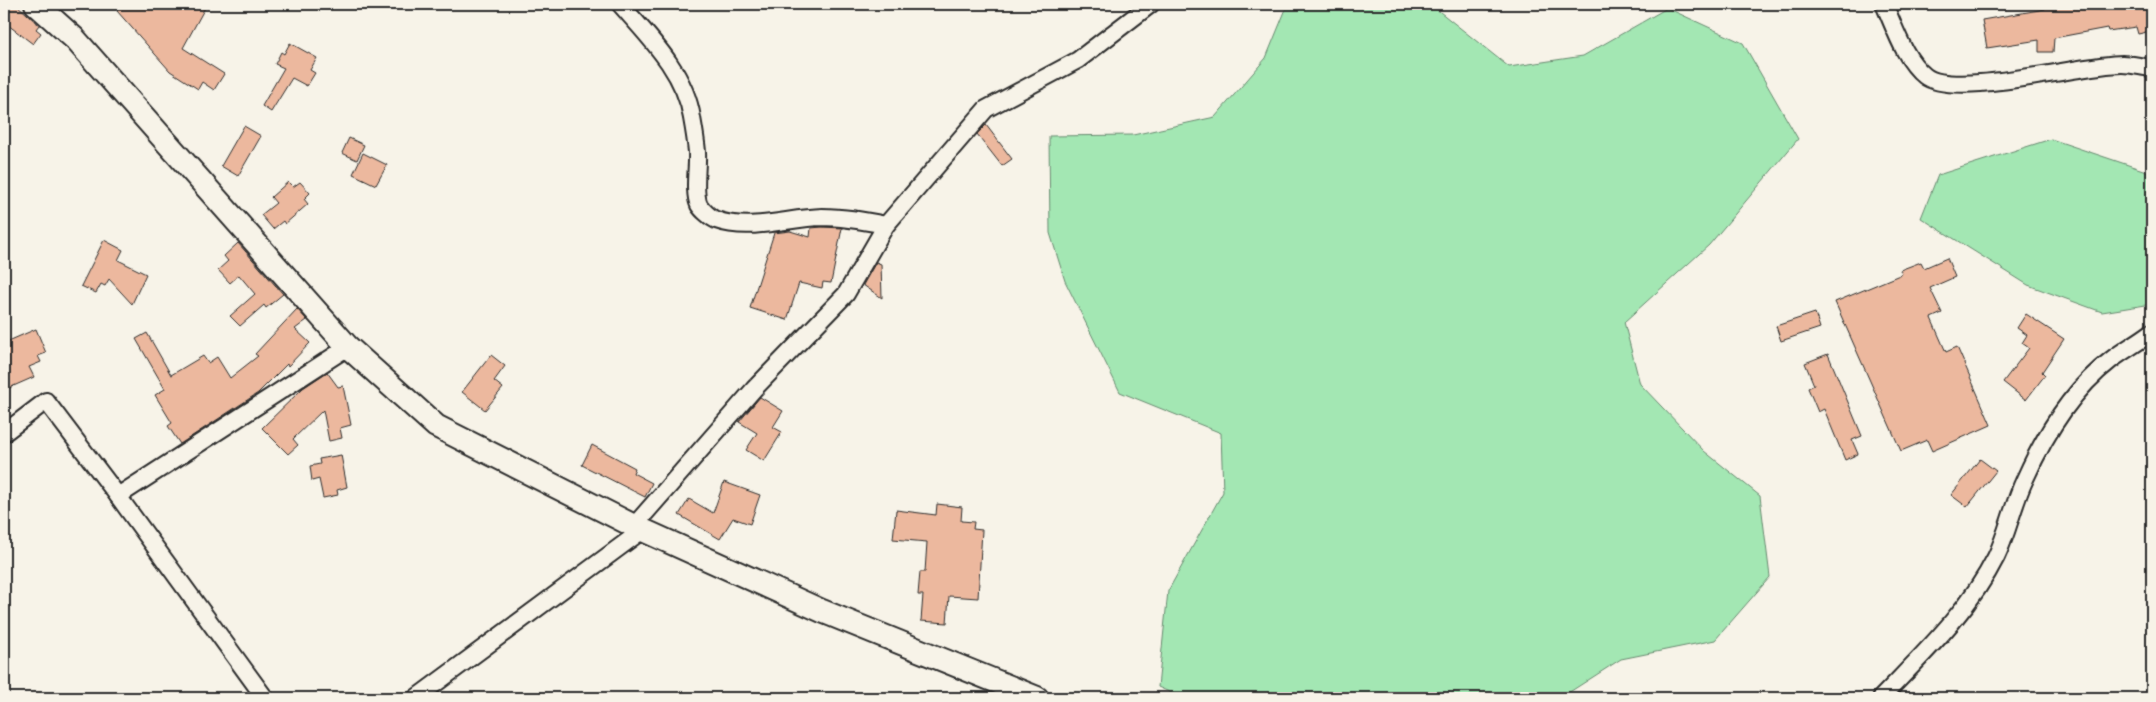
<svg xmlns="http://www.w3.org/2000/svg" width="2156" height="702" viewBox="0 0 2156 702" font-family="Pangolin,sans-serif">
  <rect width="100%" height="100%" fill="#f7f3e8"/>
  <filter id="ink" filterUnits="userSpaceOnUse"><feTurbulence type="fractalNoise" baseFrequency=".02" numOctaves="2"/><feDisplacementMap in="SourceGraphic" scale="10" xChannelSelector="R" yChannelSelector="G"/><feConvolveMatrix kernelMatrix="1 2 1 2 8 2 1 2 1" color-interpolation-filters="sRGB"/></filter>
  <g filter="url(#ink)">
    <g fill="#a3e7b3" stroke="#67896f">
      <polygon points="1288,4 1430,4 1509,67 1583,56 1667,8 1743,43 1798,139 1709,245 1624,322 1640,384 1704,451 1760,496 1770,577 1715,640 1621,659 1565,695 1563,698 1183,698 1158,687 1168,591 1223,492 1221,433 1120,392 1065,281 1050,233 1049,136 1133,135 1215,117 1266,58"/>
      <polygon points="2051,139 2152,173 2152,304 2102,312 2028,285 1921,218 1938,175"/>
    </g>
    <g fill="#ecb89e" stroke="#2b2b2b">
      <polygon points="4,4 16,4 39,25 36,29 41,33 33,44 4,22"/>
      <polygon points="124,4 207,4 183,48 224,74 214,90 202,82 198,89 170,71 117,11"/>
      <polygon points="2044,4 2069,4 2070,6 2088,4 2088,7 2110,4 2152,4 2152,31 2138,34 2136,27 2108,31 2107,28 2054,38 2053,52 2039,52 2039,40 1987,48 1982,20 2045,9"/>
      <polygon points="290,43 317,58 310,70 315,73 307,86 292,78 271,112 262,106 284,68 275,64 281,52 284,54"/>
      <polygon points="986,125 1012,159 1002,166 977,134"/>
      <polygon points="244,126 261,136 238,176 221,166"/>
      <polygon points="349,138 364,145 357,160 342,153"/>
      <polygon points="363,153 387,165 376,185 353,174"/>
      <polygon points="288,182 293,187 300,182 310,193 304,199 308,204 285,224 283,221 273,229 261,215 276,203 271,197"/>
      <polygon points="822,227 842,228 831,283 823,282 822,288 799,283 787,320 750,308 774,233 790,231 810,237 811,228"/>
      <polygon points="104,240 123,250 118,260 146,274 132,304 109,279 105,286 101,284 96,293 81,286"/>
      <polygon points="238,243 283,294 266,308 264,305 240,326 230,316 255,294 239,275 230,283 218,270 228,261 224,256"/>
      <polygon points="1947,258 1955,277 1930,288 1942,313 1931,318 1946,352 1957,347 1991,425 1932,451 1927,440 1901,451 1835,302 1902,274 1900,270 1921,262 1924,268"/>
      <polygon points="876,262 881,264 882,298 863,285"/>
      <polygon points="297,309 307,320 295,329 310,343 288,366 287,364 258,393 180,444 168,426 172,423 155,395 165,389 136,339 147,333 171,375 203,356 208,363 217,357 230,378 258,356 255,354"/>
      <polygon points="1815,313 1820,328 1781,341 1776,326"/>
      <polygon points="2026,314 2064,339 2042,372 2045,375 2026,400 2003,382 2029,348 2022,343 2027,335 2017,328"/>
      <polygon points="36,329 46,353 38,356 41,362 29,367 34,377 9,388 4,376 4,343"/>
      <polygon points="1828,354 1862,436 1852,440 1858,454 1845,460 1824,409 1818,412 1808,388 1814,385 1805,363"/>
      <polygon points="491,355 505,366 494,381 503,388 485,410 462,392"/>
      <polygon points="327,372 338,387 343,386 351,425 340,428 342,438 329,441 323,410 293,439 298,445 288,454 262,428 303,388"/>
      <polygon points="760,397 783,411 773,427 782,432 764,461 746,450 757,433 739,422"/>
      <polygon points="592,445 635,468 633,473 652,483 645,497 582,465"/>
      <polygon points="341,455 347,487 337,490 338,495 323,498 319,479 312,481 310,466 320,464 319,459"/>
      <polygon points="1980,459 1996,471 1967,507 1951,495"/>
      <polygon points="724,482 760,495 750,524 733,518 720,539 679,515 689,499 713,513"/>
      <polygon points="937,504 962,507 961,521 974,522 973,529 982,530 978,598 949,596 947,623 921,621 923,595 918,595 920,572 925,572 927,542 893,539 896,510 936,515"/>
    </g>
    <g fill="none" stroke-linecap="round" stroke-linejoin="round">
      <defs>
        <g id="street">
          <path d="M620 4C649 37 685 72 692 118 694 129 696 141 697 152 698 167 693 192 699 205 702 210 711 218 716 220 750 232 787 218 822 217 844 217 865 221 886 225"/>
          <path d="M1884 4C1895 28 1904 59 1925 76 1954 99 2082 64 2122 64 2132 64 2142 67 2152 68"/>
          <polyline points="4,433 46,401 118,496 265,698"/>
          <polyline points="118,496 348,347"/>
          <polyline points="634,526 754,389 846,294 886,225 986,109 1078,60 1151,4"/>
          <polyline points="416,698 644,529"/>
          <path d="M1881 698C1922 655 1969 611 1996 557 2008 532 2013 504 2025 479 2045 434 2072 390 2111 360 2124 350 2139 342 2152 332"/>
        </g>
        <polyline id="secondary" points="36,4 75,39 348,347 436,426 634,526 822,611 1037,698"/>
      </defs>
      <use href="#street" stroke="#2b2b2b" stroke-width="20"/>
      <use href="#secondary" stroke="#2b2b2b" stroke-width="26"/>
      <use href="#street" stroke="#f7f3e8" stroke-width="16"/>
      <use href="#secondary" stroke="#f7f3e8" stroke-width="22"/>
    </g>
  </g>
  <rect width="2156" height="702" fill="none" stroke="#f7f3e8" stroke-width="20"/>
  <rect x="10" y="10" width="2136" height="682" fill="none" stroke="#2b2b2b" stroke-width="2" filter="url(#ink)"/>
</svg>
